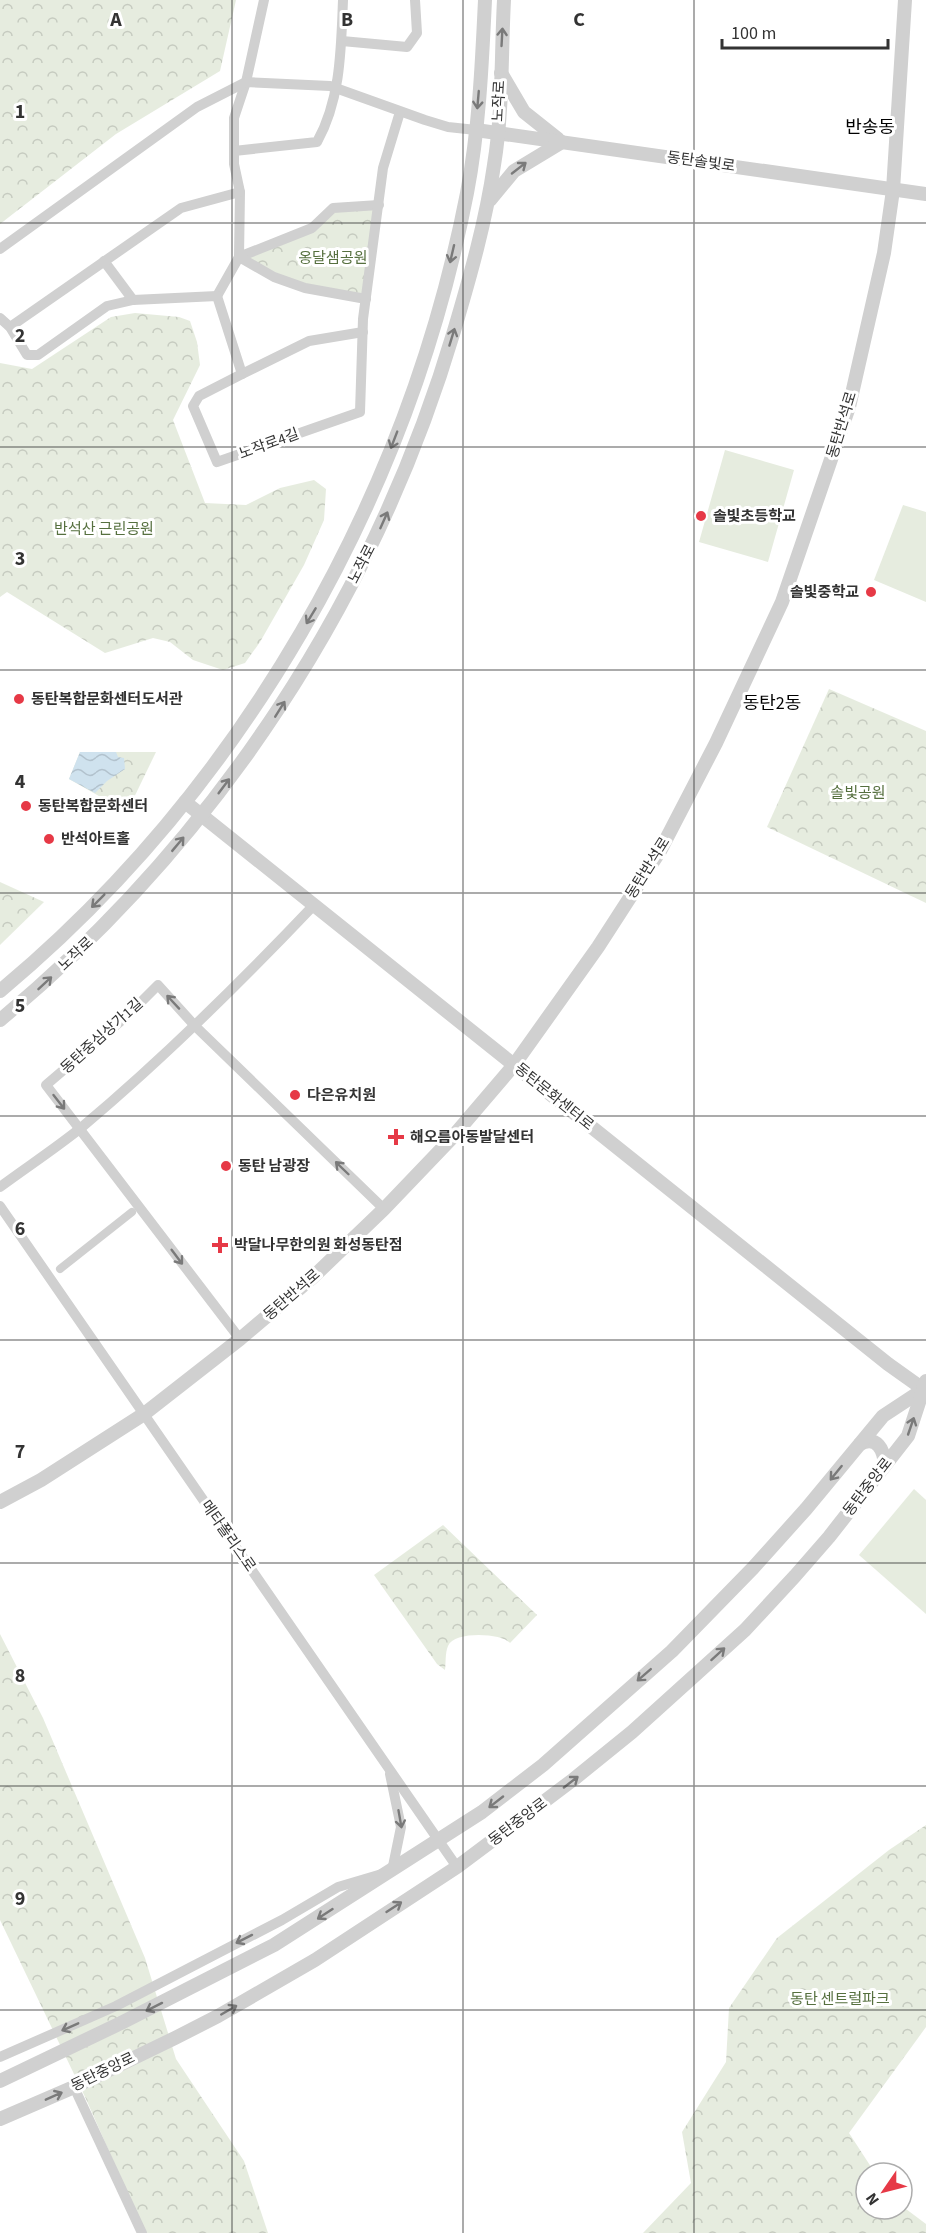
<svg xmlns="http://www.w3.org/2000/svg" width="926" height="2233" viewBox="0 0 926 2233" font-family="'Source Sans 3','Noto Sans KR',sans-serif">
  <defs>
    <pattern id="park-crowns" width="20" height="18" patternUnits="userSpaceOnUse" patternTransform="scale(1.5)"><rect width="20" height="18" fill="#e6ecdf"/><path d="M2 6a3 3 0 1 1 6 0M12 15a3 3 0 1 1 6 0" fill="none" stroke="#c6cbc0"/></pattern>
    <pattern id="water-waves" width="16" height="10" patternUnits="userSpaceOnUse" patternTransform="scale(1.5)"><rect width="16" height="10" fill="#cfe2ee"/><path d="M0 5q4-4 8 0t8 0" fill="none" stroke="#b2c2cd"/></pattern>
  </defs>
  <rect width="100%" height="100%" fill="#fff"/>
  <g fill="#e6ecdf">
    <polygon points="725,450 794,470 768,562 699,542"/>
    <polygon points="903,505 926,512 926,602 874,580"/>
    <polygon points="914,1489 926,1500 926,1614 859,1555"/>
  </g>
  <g fill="url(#park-crowns)">
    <polygon points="0,0 236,0 220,71 116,134 0,224"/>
    <polygon points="375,208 363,297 306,287 243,257 312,230 332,211"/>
    <polygon points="135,313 179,317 190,321 197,342 200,365 173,420 205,503 246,505 280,488 314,480 326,489 324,520 304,565 260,642 245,663 223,670 193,660 170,642 153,638 105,653 7,592 0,597 0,363 32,369 111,317"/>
    <polygon points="829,689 926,731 926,903 767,827"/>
    <polygon points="80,752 156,752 127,812 69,779"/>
    <polygon points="0,882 44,902 0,945"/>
    <path d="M443 1525 537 1615 510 1643C501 1633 454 1631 448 1646 445 1653 446 1663 445 1670L437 1664 374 1575Z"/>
    <polygon points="0,1634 43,1718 145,1958 176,2059 244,2161 268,2233 145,2233 86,2099 0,1920"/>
    <polygon points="926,1825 926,2027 849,2133 875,2173 866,2173 866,2209 902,2209 902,2206 926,2224 926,2233 643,2233 691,2183 682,2132 726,2062 729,2008 777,1938 889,1850"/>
  </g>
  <polygon fill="url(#water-waves)" points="80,752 116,752 118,757 124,758 125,769 107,781 95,793 69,779"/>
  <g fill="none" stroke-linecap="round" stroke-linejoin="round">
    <polyline stroke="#d0d0d0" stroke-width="8" points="60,1269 132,1212"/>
    <g stroke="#d0d0d0" stroke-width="10">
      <polyline points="264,0 246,82 234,118 234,164 240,192 239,257 312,228 333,208 379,205"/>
      <polyline points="342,41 407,47 417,33 415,0"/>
      <path d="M234 151 317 142C341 99 341 48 343 0"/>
      <polyline points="0,249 197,107 246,82 330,86 425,120 448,127 476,130"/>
      <polyline points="104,261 133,300"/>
      <polyline points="217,296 239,257 274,277 305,288 366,299"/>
      <polyline points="0,318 10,327 27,355 38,355 107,306 133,300 217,296 242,374 199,396 193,406 217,462 360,412 363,319 383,168 400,112"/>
      <polyline points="10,327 181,208 240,192"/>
      <polyline points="242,374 309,341 363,332"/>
      <path d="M0 1187C27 1167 56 1148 82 1127 164 1058 240 983 314 905"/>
      <polyline points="0,1206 457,1867"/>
      <polyline points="240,1339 46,1085 128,1015 158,985 195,1026 384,1209"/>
      <polyline points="0,2057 116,2006 282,1920 338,1887 392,1871 401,1827 390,1774"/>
      <polyline points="74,2087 142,2233"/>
    </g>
    <g stroke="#d0d0d0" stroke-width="14">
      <polyline points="501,73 524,112 558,139"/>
      <polyline points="476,130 926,194"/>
      <polyline points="490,200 514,171 562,142"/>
      <polyline points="185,802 888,1364 926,1391"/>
      <path d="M0 991C241 790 407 501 467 193 479 130 482 64 485 0"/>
      <path d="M0 1020C216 841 374 600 454 331 470 277 486 221 494 165 503 111 501 55 504 0"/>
      <path d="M860 1444C877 1435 884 1450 885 1465"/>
      <polyline points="0,1502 41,1480 144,1414 240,1339 312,1278 384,1209 450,1140 514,1065 598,947 660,851 716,743 782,602 849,407 884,253 893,190 905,0"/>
      <polyline points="0,2081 121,2023 274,1945 482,1812 543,1765 672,1651 753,1568 806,1509 883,1416 924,1389"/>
      <polyline points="0,2119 74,2087 175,2038 218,2016 315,1960 457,1867 574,1779 632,1732 745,1630 795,1576 829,1537 908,1436 926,1381"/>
    </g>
  </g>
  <defs><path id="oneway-shaft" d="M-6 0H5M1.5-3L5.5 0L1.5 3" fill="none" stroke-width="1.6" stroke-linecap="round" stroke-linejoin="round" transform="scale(1.5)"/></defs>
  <g stroke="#7a7a7a">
    <use href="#oneway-shaft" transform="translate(502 37) rotate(-87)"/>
    <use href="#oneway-shaft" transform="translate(478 100) rotate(95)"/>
    <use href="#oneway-shaft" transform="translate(519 168) rotate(-38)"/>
    <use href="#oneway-shaft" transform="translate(452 254) rotate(103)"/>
    <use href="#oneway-shaft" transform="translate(452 337) rotate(-73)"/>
    <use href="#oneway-shaft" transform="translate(394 440) rotate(111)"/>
    <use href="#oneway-shaft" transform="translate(384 520) rotate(-66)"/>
    <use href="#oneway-shaft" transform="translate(311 616) rotate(121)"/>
    <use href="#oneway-shaft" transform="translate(280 709) rotate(-58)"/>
    <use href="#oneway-shaft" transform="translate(224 786) rotate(-53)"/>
    <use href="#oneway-shaft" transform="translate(178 844) rotate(-50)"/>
    <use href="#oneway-shaft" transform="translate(98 901) rotate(135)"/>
    <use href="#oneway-shaft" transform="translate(45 983) rotate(-43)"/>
    <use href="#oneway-shaft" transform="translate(173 1002) rotate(-133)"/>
    <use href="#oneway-shaft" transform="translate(59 1102) rotate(52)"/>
    <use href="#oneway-shaft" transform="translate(342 1168) rotate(-136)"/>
    <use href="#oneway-shaft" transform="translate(177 1257) rotate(53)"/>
    <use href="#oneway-shaft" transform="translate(911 1426) rotate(-71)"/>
    <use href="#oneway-shaft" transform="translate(836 1473) rotate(129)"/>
    <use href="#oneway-shaft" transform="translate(718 1654) rotate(-42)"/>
    <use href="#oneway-shaft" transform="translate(644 1675) rotate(139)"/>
    <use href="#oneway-shaft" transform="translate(571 1782) rotate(-38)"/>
    <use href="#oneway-shaft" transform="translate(496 1802) rotate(142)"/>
    <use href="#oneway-shaft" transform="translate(400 1819) rotate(80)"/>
    <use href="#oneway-shaft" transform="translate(394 1907) rotate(-33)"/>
    <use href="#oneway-shaft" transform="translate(325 1914) rotate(147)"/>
    <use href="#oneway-shaft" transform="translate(244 1939) rotate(153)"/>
    <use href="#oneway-shaft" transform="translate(154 2007) rotate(153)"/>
    <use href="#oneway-shaft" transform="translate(229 2010) rotate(-30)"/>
    <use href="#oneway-shaft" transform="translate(70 2027) rotate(156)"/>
    <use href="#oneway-shaft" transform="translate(54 2096) rotate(-24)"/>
  </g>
  <path fill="none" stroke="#333" stroke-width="1.5" stroke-opacity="0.55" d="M232 0V2233M463 0V2233M694 0V2233M0 223H926M0 447H926M0 670H926M0 893H926M0 1116H926M0 1340H926M0 1563H926M0 1786H926M0 2010H926"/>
  <g fill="#e63946" stroke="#fff" stroke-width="2">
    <circle cx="701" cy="516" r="6"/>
    <circle cx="871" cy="592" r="6"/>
    <circle cx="19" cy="699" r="6"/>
    <circle cx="26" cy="806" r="6"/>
    <circle cx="49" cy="839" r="6"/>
    <circle cx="295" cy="1095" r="6"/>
    <path d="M393 1128h6v6h6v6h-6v6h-6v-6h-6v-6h6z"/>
    <circle cx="226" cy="1166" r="6"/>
    <path d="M217 1236h6v6h6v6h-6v6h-6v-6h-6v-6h6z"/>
  </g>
  <g text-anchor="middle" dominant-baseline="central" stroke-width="6" stroke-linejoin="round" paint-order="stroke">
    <g font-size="15" fill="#333" stroke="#fff">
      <text transform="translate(499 101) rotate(-87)">노작로</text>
      <text transform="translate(701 162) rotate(8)">동탄솔빛로</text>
      <text transform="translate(842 425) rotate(-73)">동탄반석로</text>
      <text transform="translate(269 444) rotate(-20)">노작로4길</text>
      <text transform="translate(362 564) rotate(-63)">노작로</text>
      <text transform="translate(648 868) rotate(-58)">동탄반석로</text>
      <text transform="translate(76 954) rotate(-43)">노작로</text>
      <text transform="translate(102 1036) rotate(-42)">동탄중심상가1길</text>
      <text transform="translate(554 1097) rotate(39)">동탄문화센터로</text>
      <text transform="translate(292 1295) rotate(-41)">동탄반석로</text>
      <text transform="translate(868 1487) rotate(-52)">동탄중앙로</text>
      <text transform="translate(228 1536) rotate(55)">메타폴리스로</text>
      <text transform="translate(518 1822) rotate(-37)">동탄중앙로</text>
      <text transform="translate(103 2072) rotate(-26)">동탄중앙로</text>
    </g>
    <g font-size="15" fill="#56703f" stroke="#fff">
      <text x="333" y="258">옹달샘공원</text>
      <text x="104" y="529">반석산 근린공원</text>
      <text x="858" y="793">솔빛공원</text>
      <text x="840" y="1999">동탄 센트럴파크</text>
    </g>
    <g font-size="15" font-weight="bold" fill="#333" stroke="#fff" text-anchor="start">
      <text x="713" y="516">솔빛초등학교</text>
      <text x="859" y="592" text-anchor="end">솔빛중학교</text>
      <text x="31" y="699">동탄복합문화센터도서관</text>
      <text x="38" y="806">동탄복합문화센터</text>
      <text x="61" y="839">반석아트홀</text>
      <text x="307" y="1095">다은유치원</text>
      <text x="410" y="1137">해오름아동발달센터</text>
      <text x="238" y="1166">동탄 남광장</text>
      <text x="234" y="1245">박달나무한의원 화성동탄점</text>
    </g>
    <g font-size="18" fill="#000" stroke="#fff">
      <text x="870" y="127">반송동</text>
      <text x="772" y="703">동탄2동</text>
    </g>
  </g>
  <g font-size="20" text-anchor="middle" font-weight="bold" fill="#333" stroke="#fff" stroke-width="6" stroke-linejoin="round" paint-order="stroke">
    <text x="116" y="26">A</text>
    <text x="347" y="26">B</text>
    <text x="579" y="26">C</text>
    <text x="20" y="118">1</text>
    <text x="20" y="342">2</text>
    <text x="20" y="565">3</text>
    <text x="20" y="788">4</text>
    <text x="20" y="1012">5</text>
    <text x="20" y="1235">6</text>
    <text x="20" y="1458">7</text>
    <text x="20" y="1682">8</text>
    <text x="20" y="1905">9</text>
  </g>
  <g transform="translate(884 2191) rotate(235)"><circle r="28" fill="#ffffff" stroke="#adadad" stroke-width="1.5"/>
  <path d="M0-4.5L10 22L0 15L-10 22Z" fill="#e63946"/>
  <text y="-9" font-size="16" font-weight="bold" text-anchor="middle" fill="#333333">N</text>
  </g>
  <path d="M722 39v9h166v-9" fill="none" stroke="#333333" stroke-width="3"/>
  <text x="731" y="39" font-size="18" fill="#333333" stroke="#ffffff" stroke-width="4.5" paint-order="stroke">100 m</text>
</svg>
